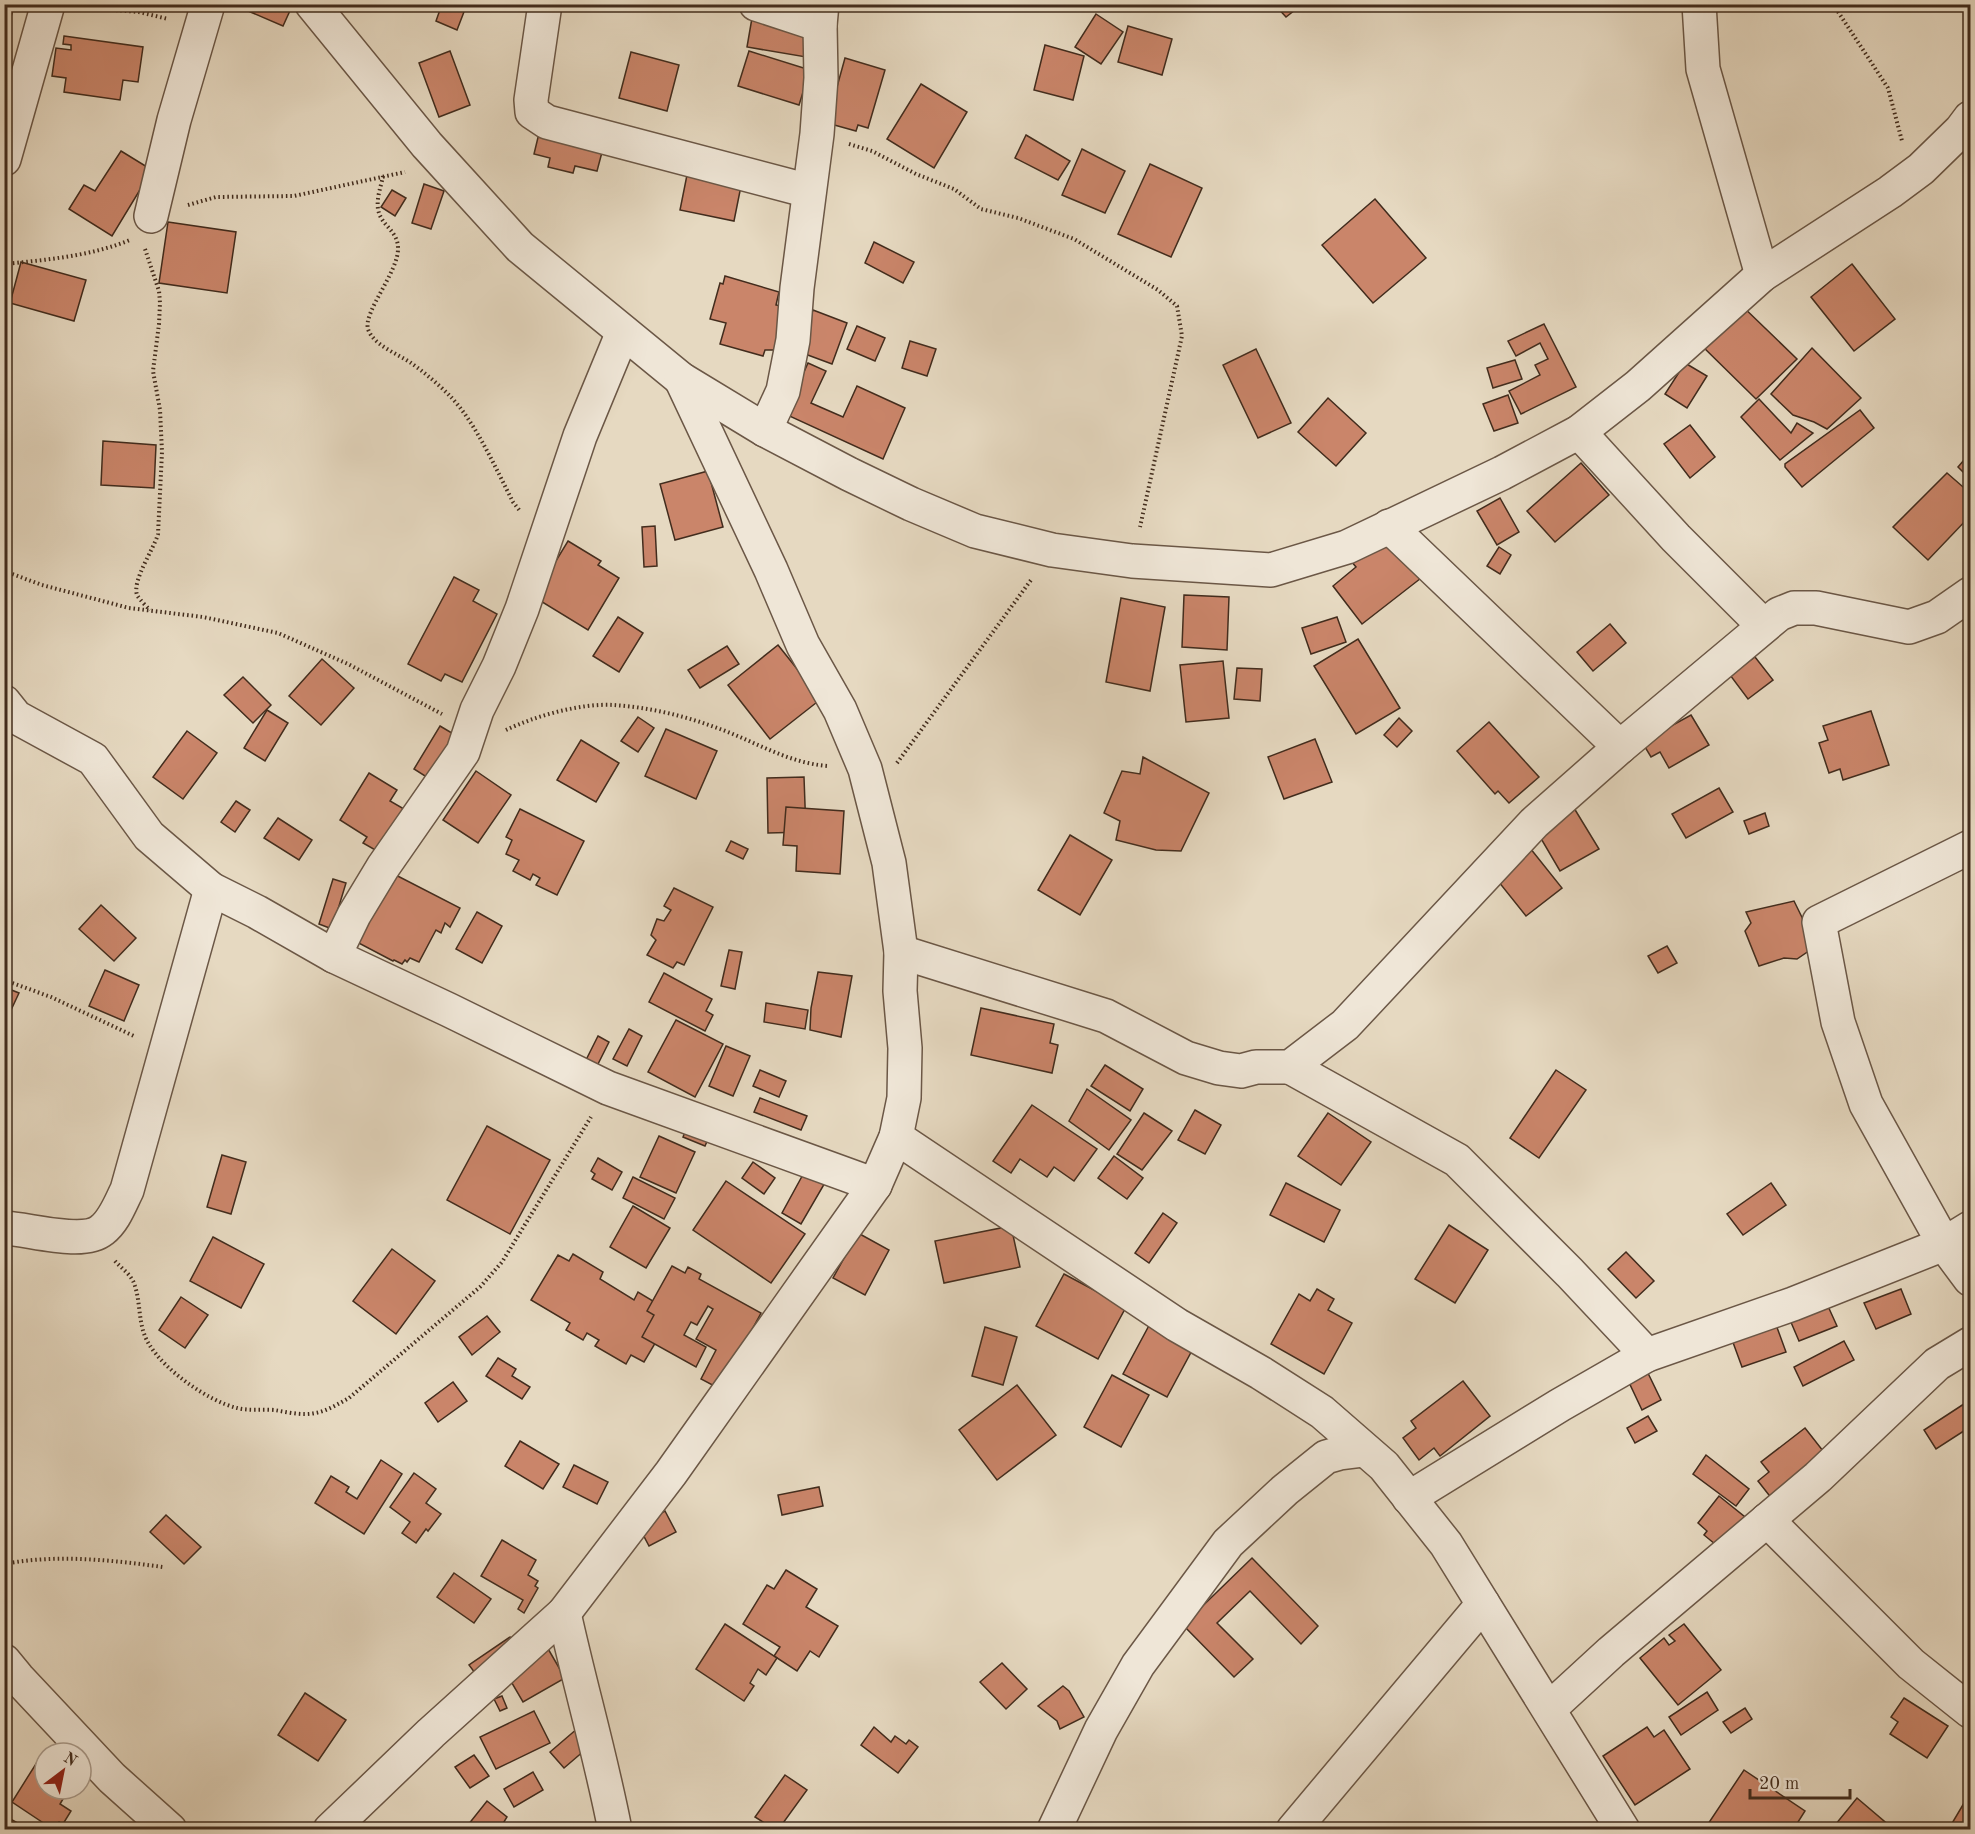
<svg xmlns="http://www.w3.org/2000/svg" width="1975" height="1834" viewBox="0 0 1975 1834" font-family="'Old Standard TT',serif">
  <rect width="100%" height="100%" fill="#e6d9c1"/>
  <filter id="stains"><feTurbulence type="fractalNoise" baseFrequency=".00333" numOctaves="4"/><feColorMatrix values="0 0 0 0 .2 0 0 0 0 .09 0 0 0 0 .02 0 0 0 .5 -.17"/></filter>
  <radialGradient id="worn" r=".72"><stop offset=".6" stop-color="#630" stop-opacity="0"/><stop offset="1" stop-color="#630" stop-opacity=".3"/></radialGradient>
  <g fill="#ca856a" stroke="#422c1d" stroke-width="1.5">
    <polygon points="232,4 293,4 283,26"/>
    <polygon points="442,4 467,4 457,30 436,21"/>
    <polygon points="1274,4 1289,4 1295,10 1286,17"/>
    <polygon points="4,7 13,9 4,44"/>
    <polygon points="1096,14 1123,32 1101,64 1075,47"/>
    <polygon points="752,18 811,29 806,57 747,47"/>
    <polygon points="1128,26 1172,39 1162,75 1118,62"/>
    <polygon points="64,36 143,47 138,82 123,80 120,100 64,92 66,78 52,76 56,48 71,50 71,45 63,44"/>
    <polygon points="1045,45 1084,56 1073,100 1034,90"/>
    <polygon points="450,51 470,105 439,117 419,63"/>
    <polygon points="749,51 810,70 799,105 738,86"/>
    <polygon points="631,52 679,65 667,111 619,98"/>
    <polygon points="845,58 885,70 868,128 858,125 856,131 827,123"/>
    <polygon points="921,84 967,112 934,168 887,139"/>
    <polygon points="541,125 605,141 597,171 575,166 573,173 548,167 550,158 534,154"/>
    <polygon points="1026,135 1070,161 1058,180 1015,158"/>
    <polygon points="1082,149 1125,171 1105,213 1062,195"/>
    <polygon points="121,151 152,170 112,236 69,209 84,185 95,191"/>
    <polygon points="1150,164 1202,188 1171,257 1118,234"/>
    <polygon points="689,165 743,176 734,221 680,210"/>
    <polygon points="424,184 444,191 431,229 412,223"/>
    <polygon points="392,190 406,198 395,216 381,207"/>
    <polygon points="1375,199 1426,258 1373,303 1322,245"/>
    <polygon points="168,222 236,232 227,293 159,283"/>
    <polygon points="874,242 914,262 903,283 865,263"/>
    <polygon points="21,262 86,280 74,321 10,303"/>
    <polygon points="1852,264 1895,319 1854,351 1811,297"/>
    <polygon points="725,276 779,292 776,305 785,307 778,350 765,350 763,356 720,344 726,323 710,319 720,283 723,284"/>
    <polygon points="1737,301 1797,359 1756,399 1697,341"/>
    <polygon points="813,310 847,323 832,364 797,351"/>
    <polygon points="1544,324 1576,387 1521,414 1509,391 1540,375 1535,365 1548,359 1540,343 1516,356 1508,341"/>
    <polygon points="857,326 885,338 875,361 847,349"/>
    <polygon points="910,341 936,349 927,376 902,368"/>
    <polygon points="1812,348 1861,398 1827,429 1814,422 1793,415 1771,394"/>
    <polygon points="1256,349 1291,423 1258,438 1223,365"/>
    <polygon points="1515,360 1522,379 1493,388 1487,368"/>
    <polygon points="808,363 826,371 811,403 843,417 857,386 905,408 883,459 785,414"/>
    <polygon points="1685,363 1707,376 1687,408 1665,394"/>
    <polygon points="1508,395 1518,423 1494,431 1483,404"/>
    <polygon points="1328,398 1366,433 1336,466 1298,432"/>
    <polygon points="1759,399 1791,433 1797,423 1813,433 1780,460 1741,417"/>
    <polygon points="1860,410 1874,428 1802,487 1785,467 1785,464"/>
    <polygon points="1690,425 1715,457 1690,478 1664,444"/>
    <polygon points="103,441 156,445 154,488 101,485"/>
    <polygon points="1970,453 1970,479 1958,467"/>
    <polygon points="1581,463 1609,495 1555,542 1527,511"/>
    <polygon points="708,471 723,527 675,540 660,484"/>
    <polygon points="1947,473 1970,493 1970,516 1928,560 1893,527"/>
    <polygon points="1500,498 1519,532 1497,545 1477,511"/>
    <polygon points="655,526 657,566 644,567 642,527"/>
    <polygon points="1396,539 1425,575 1362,624 1333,586 1356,567 1351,561"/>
    <polygon points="568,541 601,561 598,565 619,578 588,630 534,597"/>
    <polygon points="1499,547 1511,555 1500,574 1487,566"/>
    <polygon points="454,577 479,590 473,601 497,614 462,682 445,674 441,681 408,664"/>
    <polygon points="1184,595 1229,597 1227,650 1182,647"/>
    <polygon points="1121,598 1165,607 1150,691 1106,682"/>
    <polygon points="618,617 643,633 619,672 593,656"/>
    <polygon points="1337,617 1346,642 1311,654 1302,628"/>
    <polygon points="1610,624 1626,643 1593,671 1577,652"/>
    <polygon points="1358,639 1400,708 1356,734 1314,666"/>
    <polygon points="778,645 821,699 770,739 728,685"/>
    <polygon points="727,646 739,664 700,688 688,670"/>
    <polygon points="1755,657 1773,680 1748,699 1730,675"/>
    <polygon points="322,659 354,688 321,725 289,696"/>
    <polygon points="1223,661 1229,718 1186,722 1180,665"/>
    <polygon points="1237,668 1262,669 1260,701 1234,699"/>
    <polygon points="243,677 271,705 253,723 224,695"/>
    <polygon points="267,710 288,723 265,761 244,748"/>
    <polygon points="1871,711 1889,765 1843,780 1840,769 1829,773 1819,743 1828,740 1823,726"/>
    <polygon points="1691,715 1709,745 1669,768 1660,752 1651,757 1642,742"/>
    <polygon points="638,717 654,728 638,752 621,741"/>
    <polygon points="1399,718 1412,731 1397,747 1384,735"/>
    <polygon points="1489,722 1539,777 1509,803 1498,791 1495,794 1457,751"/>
    <polygon points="440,726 462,739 436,783 414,769"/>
    <polygon points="666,729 717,751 696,799 645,776"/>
    <polygon points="187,731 217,753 183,799 153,777"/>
    <polygon points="1315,739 1332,782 1284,799 1268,757"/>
    <polygon points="581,740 619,763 596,802 557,780"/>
    <polygon points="1143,757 1209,793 1181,851 1156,850 1116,840 1120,821 1104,813 1122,771 1140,774"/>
    <polygon points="476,771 511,795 478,843 443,820"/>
    <polygon points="369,773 397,790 390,801 404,809 377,851 363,843 367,837 340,820"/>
    <polygon points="804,777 806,832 768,833 767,778"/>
    <polygon points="1719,788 1733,812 1686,838 1672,814"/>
    <polygon points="236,801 250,810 235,832 221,822"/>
    <polygon points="786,807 844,811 840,874 796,871 797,846 783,845"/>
    <polygon points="1574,808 1599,849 1560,871 1536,830"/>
    <polygon points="520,809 584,841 557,895 536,885 540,878 533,874 530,880 513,871 519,860 506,854 512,840 506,837"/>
    <polygon points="1765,813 1769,826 1749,834 1744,821"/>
    <polygon points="278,818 312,840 299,860 264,838"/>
    <polygon points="1070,835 1112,860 1080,915 1038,890"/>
    <polygon points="731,841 748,849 743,859 726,851"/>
    <polygon points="1530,848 1562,888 1526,916 1494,876"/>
    <polygon points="386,870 460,908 450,927 445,923 441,933 436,930 419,962 410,958 407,962 405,960 402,964 394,960 393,961 351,939"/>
    <polygon points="333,879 346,883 332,929 319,924"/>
    <polygon points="674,888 713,907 684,965 677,962 673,968 647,955 656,940 651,935 657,919 664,921 671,910 664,906"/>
    <polygon points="1794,901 1816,946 1797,959 1784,958 1759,966 1745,931 1751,923 1746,912"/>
    <polygon points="101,905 136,938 114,961 79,929"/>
    <polygon points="477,912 502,926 482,963 456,949"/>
    <polygon points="1667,946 1677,963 1658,973 1648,956"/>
    <polygon points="729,950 742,952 735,989 721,986"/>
    <polygon points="105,970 139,985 124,1021 89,1006"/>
    <polygon points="818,972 852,976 841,1037 810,1030 811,1008"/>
    <polygon points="664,973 712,999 706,1011 713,1015 705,1031 649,1002"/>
    <polygon points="4,987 19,993 4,1025"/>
    <polygon points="766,1003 808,1010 805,1029 764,1022"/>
    <polygon points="981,1008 1054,1024 1050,1043 1058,1045 1052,1073 971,1055"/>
    <polygon points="676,1020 723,1044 695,1097 648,1072"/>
    <polygon points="629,1029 642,1036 627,1066 613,1059"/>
    <polygon points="598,1036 609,1042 597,1066 586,1060"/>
    <polygon points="726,1046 750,1056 733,1096 709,1086"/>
    <polygon points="1105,1065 1143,1089 1130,1111 1091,1086"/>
    <polygon points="760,1070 786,1081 779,1097 753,1086"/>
    <polygon points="1556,1070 1586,1090 1539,1158 1510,1138"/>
    <polygon points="1087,1089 1131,1120 1109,1150 1069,1121"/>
    <polygon points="760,1098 807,1116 801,1130 754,1112"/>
    <polygon points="1032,1105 1097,1149 1074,1181 1054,1167 1047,1177 1020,1159 1011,1173 993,1161"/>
    <polygon points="1195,1110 1221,1125 1205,1154 1178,1140"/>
    <polygon points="1144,1113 1172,1131 1142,1170 1117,1154"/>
    <polygon points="1328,1113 1371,1142 1341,1185 1298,1156"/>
    <polygon points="690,1120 712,1130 705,1146 683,1137"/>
    <polygon points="487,1126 550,1160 510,1234 447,1200"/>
    <polygon points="659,1136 695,1152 676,1193 640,1177"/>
    <polygon points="222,1155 246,1162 231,1214 207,1207"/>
    <polygon points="1114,1156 1143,1178 1127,1199 1098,1178"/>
    <polygon points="598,1158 622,1172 612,1190 592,1179 595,1174 591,1171"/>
    <polygon points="753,1162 775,1178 764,1194 742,1178"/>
    <polygon points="806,1169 826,1181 801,1224 782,1213"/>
    <polygon points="633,1177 675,1198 664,1219 623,1198"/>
    <polygon points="726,1181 805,1234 771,1283 693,1230"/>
    <polygon points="1286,1183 1340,1210 1324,1242 1270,1215"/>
    <polygon points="1771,1183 1786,1205 1743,1235 1727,1214"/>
    <polygon points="633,1206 670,1228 646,1268 610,1247"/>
    <polygon points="1163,1213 1177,1223 1149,1263 1135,1253"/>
    <polygon points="1449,1225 1488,1250 1455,1303 1415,1279"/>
    <polygon points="1011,1226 1020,1267 944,1283 935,1241"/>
    <polygon points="858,1233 889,1250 865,1295 833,1278"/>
    <polygon points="213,1237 264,1264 241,1308 190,1281"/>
    <polygon points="392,1249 435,1281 396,1334 353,1301"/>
    <polygon points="1626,1252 1654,1281 1636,1298 1608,1269"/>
    <polygon points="573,1254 603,1272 600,1279 634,1300 638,1292 673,1313 644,1362 631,1355 626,1364 595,1346 599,1340 587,1333 583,1340 566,1330 570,1323 531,1300 558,1255 569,1261"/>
    <polygon points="672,1266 685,1273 688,1267 701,1274 699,1279 761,1313 720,1389 701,1379 716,1350 696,1339 713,1309 708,1306 697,1325 691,1322 684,1335 706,1347 696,1367 642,1337 654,1315 647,1311"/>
    <polygon points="1064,1274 1126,1307 1098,1359 1036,1326"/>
    <polygon points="1317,1289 1334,1299 1328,1310 1352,1323 1324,1374 1271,1344 1299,1294 1310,1301"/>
    <polygon points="1901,1289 1911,1314 1876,1329 1864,1303"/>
    <polygon points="181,1297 208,1315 185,1348 159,1330"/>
    <polygon points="1827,1304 1837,1326 1799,1341 1790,1320"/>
    <polygon points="487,1316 500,1332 472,1355 459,1337"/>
    <polygon points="1152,1320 1196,1343 1167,1397 1123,1374"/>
    <polygon points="1775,1322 1786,1352 1742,1367 1731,1337"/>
    <polygon points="985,1327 1017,1337 1003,1385 972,1376"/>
    <polygon points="1844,1341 1854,1360 1803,1386 1794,1367"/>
    <polygon points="1970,1350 1970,1379 1957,1355"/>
    <polygon points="498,1358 516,1369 512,1376 530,1387 522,1399 486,1376"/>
    <polygon points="1645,1367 1661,1400 1642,1410 1626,1376"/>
    <polygon points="1112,1375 1149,1395 1121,1447 1084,1427"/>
    <polygon points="1463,1381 1490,1416 1440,1456 1434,1448 1419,1460 1403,1438 1416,1428 1411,1421"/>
    <polygon points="453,1382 467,1401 438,1422 425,1403"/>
    <polygon points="1017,1385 1056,1435 997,1480 959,1430"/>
    <polygon points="1970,1400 1970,1427 1936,1449 1924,1430"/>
    <polygon points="1648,1416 1657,1431 1635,1443 1627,1428"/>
    <polygon points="1805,1428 1831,1461 1776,1504 1758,1481 1769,1472 1761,1462"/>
    <polygon points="520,1441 559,1464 543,1489 505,1466"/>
    <polygon points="1706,1455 1749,1489 1736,1506 1693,1474"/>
    <polygon points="381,1460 402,1474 364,1534 315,1503 331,1476 349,1487 346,1492 357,1499"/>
    <polygon points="574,1465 608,1482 597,1504 563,1487"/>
    <polygon points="414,1473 436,1489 426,1503 441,1514 428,1531 426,1529 416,1543 402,1533 410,1522 390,1507"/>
    <polygon points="819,1487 823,1506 782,1515 778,1495"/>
    <polygon points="1719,1496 1745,1517 1721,1549 1704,1535 1707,1531 1698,1523"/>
    <polygon points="665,1511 676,1532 649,1546 638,1525"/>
    <polygon points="166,1515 201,1547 184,1564 150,1532"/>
    <polygon points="502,1540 536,1560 528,1575 538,1581 535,1586 538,1588 524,1613 518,1609 523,1600 481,1576"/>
    <polygon points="1252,1558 1318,1626 1301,1644 1250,1591 1217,1623 1253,1659 1234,1677 1183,1625"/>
    <polygon points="786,1570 817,1589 806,1607 838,1626 819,1657 810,1651 797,1671 774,1656 780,1647 743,1624 767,1585 774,1589"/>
    <polygon points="454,1573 491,1599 474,1623 437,1597"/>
    <polygon points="725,1624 777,1658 766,1675 758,1669 750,1683 754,1686 744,1701 696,1669"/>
    <polygon points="1684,1624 1721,1670 1678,1705 1640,1658 1664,1638 1669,1645 1675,1641 1669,1635"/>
    <polygon points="510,1637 518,1650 478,1677 469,1665"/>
    <polygon points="547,1647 565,1678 523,1702 505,1671"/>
    <polygon points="1002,1663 1027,1689 1006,1709 980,1682"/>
    <polygon points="1063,1686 1069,1691 1084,1717 1060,1729 1057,1721 1038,1706"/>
    <polygon points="1707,1692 1718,1710 1681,1735 1669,1717"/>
    <polygon points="305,1693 346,1720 318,1761 278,1735"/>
    <polygon points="502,1696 507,1708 500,1711 494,1699"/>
    <polygon points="1904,1698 1948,1726 1927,1758 1890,1734 1898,1722 1891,1717"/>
    <polygon points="1745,1708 1752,1719 1731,1733 1723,1722"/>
    <polygon points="534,1711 550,1743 496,1769 480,1737"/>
    <polygon points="874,1727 891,1742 895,1736 906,1744 909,1740 918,1747 898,1773 861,1745"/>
    <polygon points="1647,1727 1654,1737 1664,1730 1690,1769 1635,1805 1603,1756"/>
    <polygon points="578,1728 592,1744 564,1768 550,1752"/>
    <polygon points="474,1755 489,1776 470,1788 455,1767"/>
    <polygon points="39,1759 45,1763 45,1789 53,1789 51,1792 63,1799 60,1804 71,1811 63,1824 59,1822 54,1830 12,1802"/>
    <polygon points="1744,1770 1805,1811 1793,1830 1704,1830"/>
    <polygon points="533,1772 543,1790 514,1807 504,1789"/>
    <polygon points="785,1775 807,1790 778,1830 762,1830 766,1824 755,1817"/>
    <polygon points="1857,1798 1891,1827 1889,1830 1831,1830"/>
    <polygon points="1967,1798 1970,1799 1970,1830 1948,1830"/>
    <polygon points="487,1801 507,1817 502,1825 508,1830 464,1830"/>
    <polygon points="4,1812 7,1813 5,1816 16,1822 12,1830 4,1830"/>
  </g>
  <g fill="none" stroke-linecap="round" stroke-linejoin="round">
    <defs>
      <g id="street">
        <polyline points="312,4 427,145 520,247 681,379 765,430 849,474 911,504 975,531 1052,550 1132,561 1271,570 1347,547 1502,473 1579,432 1638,386 1762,275 1890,192 1921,169 1961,130 1970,118"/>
        <polyline points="545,4 531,100 532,112 547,122 809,191"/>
        <polyline points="756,4 820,25"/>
        <polyline points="1699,4 1703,69 1762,275"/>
        <polyline points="4,159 48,4"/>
        <polyline points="151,216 174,120 208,4"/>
        <polyline points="765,430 783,391 793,340 797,288 817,134 821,78 820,25 822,4"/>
        <polyline points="1579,432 1676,538 1764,626"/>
        <polyline points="1389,526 1620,747"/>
        <polyline points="4,702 16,717 93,759 149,836 211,889 257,912 334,956 449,1010 608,1088 875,1185"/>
        <polyline points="1970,847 1819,922 1838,1022 1866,1104 1944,1244 1970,1279"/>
        <polyline points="901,952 1106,1016 1186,1058 1219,1068 1241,1071 1256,1067 1290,1067 1345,1025 1534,823 1620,747 1779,614 1794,608 1816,608 1909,627 1937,617 1970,594"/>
        <polyline points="334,956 354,915 383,867 463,752 477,710 499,666 522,609 580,436 623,332"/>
        <polyline points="1290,1067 1457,1160 1570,1273 1647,1355"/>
        <polyline points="896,1137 1177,1325 1261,1373 1322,1412 1384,1466 1446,1544 1623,1830"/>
        <path d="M4 1228C29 1229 83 1246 102 1230 114 1221 120 1204 127 1190L211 889"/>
        <polyline points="1409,1498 1560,1405 1647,1355 1793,1304 1944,1244 1970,1228"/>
        <polyline points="1767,1520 1911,1664 1970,1711"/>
        <path d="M564 1613C580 1686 601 1757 615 1830"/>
        <polyline points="4,1661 18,1678 112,1778 170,1830"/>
        <polyline points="1549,1709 1611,1652 1818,1477 1937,1364 1970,1344"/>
        <polyline points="330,1830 431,1733 564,1613 671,1473 875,1185 896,1137 904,1098 905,1048 900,991 901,952 889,863 865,769 840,710 803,645 771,570 681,379"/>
        <polyline points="1054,1830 1101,1730 1138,1665 1228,1543 1285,1490 1326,1457 1340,1453 1364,1450"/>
        <polyline points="1293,1830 1483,1604"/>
      </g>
    </defs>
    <use href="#street" stroke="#6b5746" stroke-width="36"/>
    <g stroke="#422c1d" stroke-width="4" stroke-dasharray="1.5 3" stroke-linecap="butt">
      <polyline points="1833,4 1888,88 1902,141"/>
      <polyline points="80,7 139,12 168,19"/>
      <polyline points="849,144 872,151 916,174 954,189 981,209 1018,218 1074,239 1158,290 1177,306 1182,336 1140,527"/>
      <path d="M383 176C381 187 375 201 379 213 383 226 398 232 398 248 399 271 363 312 368 329 373 345 398 354 411 363 424 372 438 384 449 395 475 421 496 469 513 502L520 511"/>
      <polyline points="188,205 216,197 294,196 405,172"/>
      <path d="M145 249 159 291 160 303 159 324 153 371 160 410 162 452 158 534C154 549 132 580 137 595 140 600 146 606 150 610"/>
      <path d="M4 264C46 260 91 256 130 240"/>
      <polyline points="4,571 42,585 129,608 203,617 278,633 348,664 442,714"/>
      <path d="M506 730C535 716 581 703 613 705 648 707 686 716 720 729 756 742 788 763 828 766"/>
      <polyline points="897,763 1031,580"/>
      <polyline points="4,980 51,997 136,1037"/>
      <path d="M115 1261C122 1269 132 1275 135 1286 141 1305 138 1327 149 1344 164 1370 208 1401 237 1408 249 1411 261 1409 274 1410 287 1412 302 1416 315 1413 327 1411 338 1404 349 1398L480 1287 502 1262 591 1117"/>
      <path d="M4 1564C57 1554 111 1560 163 1567"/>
    </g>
    <use href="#street" stroke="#efe6d7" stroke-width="33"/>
  </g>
  <rect width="1975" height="1834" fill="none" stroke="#e6d9c1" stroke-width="24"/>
  <rect x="6" y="6" width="1963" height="1822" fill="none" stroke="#422c1d" stroke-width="3"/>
  <rect x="12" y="12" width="1951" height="1810" fill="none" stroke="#422c1d" stroke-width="1.5"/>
  <g transform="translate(63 1771) rotate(32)"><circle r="28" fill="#efe6d7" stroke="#aa9c8d" stroke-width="1.5"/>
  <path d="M0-4.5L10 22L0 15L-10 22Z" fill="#8f2418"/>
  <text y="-9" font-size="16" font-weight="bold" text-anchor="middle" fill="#422c1d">N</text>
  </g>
  <path d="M1750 1789v9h100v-9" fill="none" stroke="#422c1d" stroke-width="3"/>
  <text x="1759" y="1789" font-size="18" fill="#422c1d" stroke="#efe6d7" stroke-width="4.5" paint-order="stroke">20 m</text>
  <rect width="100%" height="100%" filter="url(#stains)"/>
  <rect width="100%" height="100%" fill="url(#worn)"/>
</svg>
